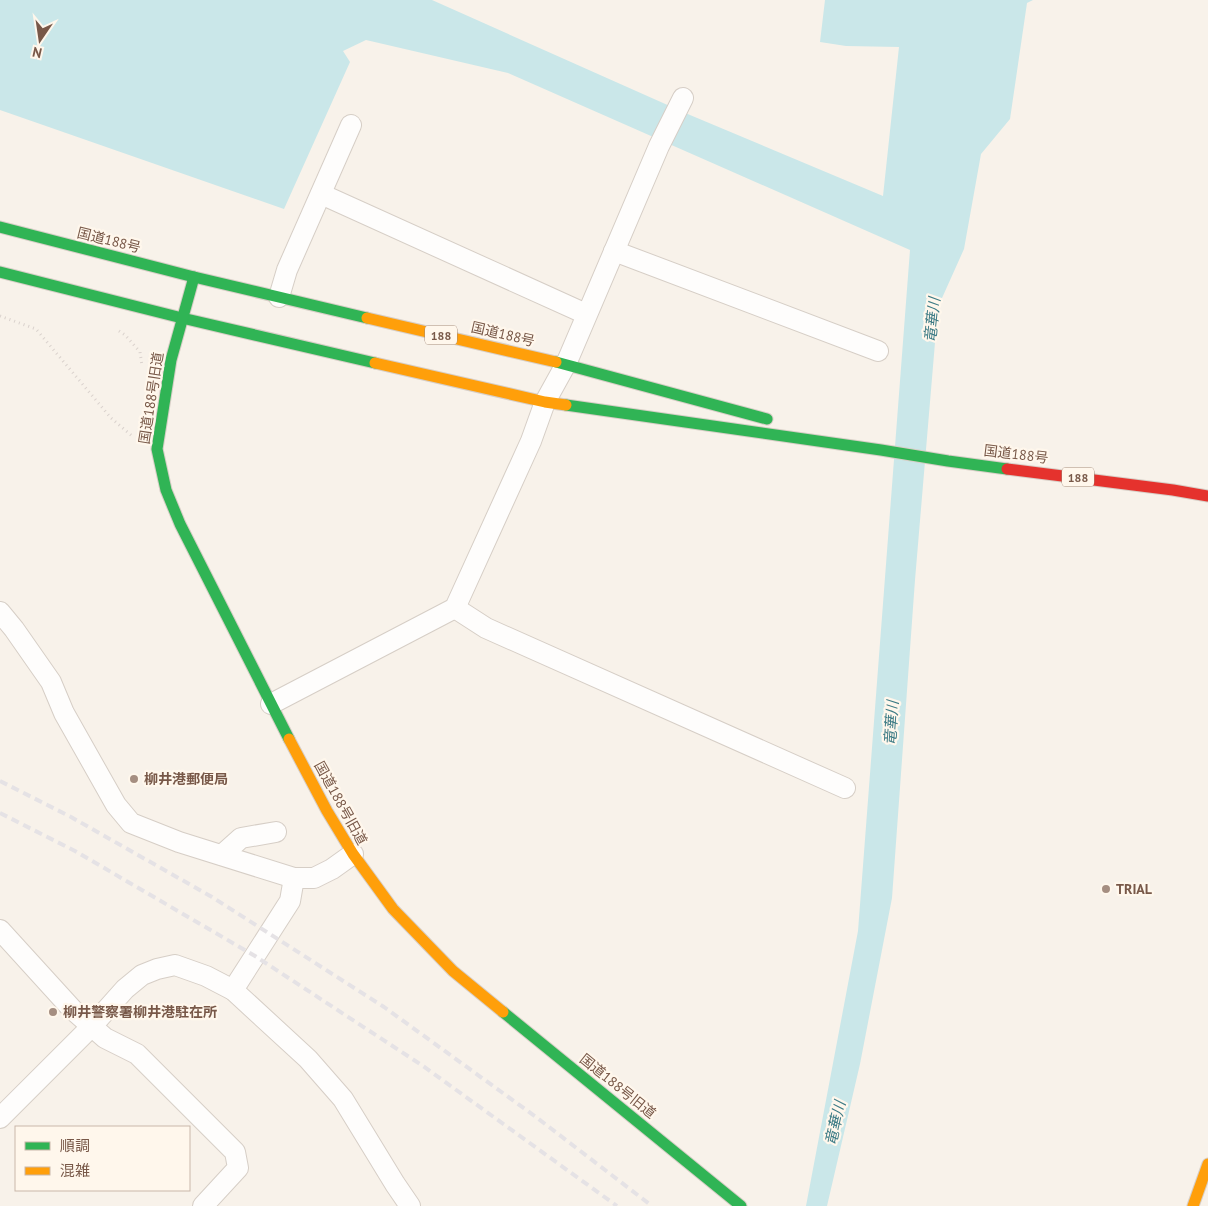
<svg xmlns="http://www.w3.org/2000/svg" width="1208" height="1206" viewBox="0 0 1208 1206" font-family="'PT Sans','Noto Sans JP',sans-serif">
  <rect width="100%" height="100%" fill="#f8f2ea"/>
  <polygon fill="#cae7e9" points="0,0 432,0 690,115 883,196 899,47 846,46 820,42 825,0 1033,0 1027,3 1010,119 981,154 964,249 938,307 915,580 892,898 860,1064 827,1206 806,1206 858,931 910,250 508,73 366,40 343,51 350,62 284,209 0,110"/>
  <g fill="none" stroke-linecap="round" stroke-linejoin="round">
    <defs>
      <g id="street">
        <polyline points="321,194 586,314"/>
        <polyline points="614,251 878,351"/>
        <polyline points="279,297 287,270 351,125"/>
        <polyline points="455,608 486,628 845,788"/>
        <polyline points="0,612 14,629 51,682 64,713 116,805 131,823 179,842 294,878"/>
        <polyline points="271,704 455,608 531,441 545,402 566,364 659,146 683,98"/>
        <polyline points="222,855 241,838 276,832"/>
        <polyline points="0,930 72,1009 105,1038 137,1054 235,1152 238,1168 203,1206"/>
        <polyline points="233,990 290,901 294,878 314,878 332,869 353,854"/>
        <polyline points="0,1118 92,1026 125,989 142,975 157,969 175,965 206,976 233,990 308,1059 343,1099 395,1184 410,1206"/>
      </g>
      <g id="fast">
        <polyline points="0,227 194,277 367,318"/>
        <polyline points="0,272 182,318 375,363"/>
        <polyline points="194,277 171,360 157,449 166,490 180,524 289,739"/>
        <polyline points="556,362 767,419"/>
        <polyline points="566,405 881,450 948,461 1007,469"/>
        <polyline points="503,1012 741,1206"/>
      </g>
      <g id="slow">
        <polyline points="367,318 556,362"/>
        <polyline points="375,363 545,402 566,405"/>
        <polyline points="289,739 327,811 353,854 393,909 453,971 503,1012"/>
        <polyline points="1193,1206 1208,1164"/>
      </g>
      <polyline id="jam" points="1007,469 1173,490 1208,496"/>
    </defs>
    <use href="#street" stroke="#d6cec6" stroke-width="22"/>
    <use href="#fast" stroke="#d7cec6" stroke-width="13"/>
    <use href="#slow" stroke="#d7cec6" stroke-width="13"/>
    <use href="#jam" stroke="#d7cec6" stroke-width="13"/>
    <g stroke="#dad2cd" stroke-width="3" stroke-dasharray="1 4" stroke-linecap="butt">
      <polyline points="0,316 36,329 111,418 132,436"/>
      <polyline points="119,331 125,335 140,352 142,366"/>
    </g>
    <use href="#street" stroke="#fefdfc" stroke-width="20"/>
    <use href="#fast" stroke="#30b455" stroke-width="11"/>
    <use href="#slow" stroke="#ff9f0a" stroke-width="11"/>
    <use href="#jam" stroke="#e5322d" stroke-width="11"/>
    <g stroke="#e5e2e5" stroke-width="4" stroke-dasharray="8 5" stroke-linecap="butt">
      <polyline points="0,781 71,817 212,897 384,1007 536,1117 652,1206"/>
      <polyline points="0,813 75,851 255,956 423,1066 617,1206"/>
    </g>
  </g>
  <g fill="#a58e81" stroke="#fff7ec" stroke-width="2">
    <circle cx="134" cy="779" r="5"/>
    <circle cx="1106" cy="889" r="5"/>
    <circle cx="53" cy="1012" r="5"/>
  </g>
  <g text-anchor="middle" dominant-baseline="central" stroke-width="4.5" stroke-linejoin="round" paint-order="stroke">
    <g fill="#fff7ec" stroke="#a08879" stroke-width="1">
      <rect x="425" y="325.5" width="32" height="19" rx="4"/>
      <rect x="1062" y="467.5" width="32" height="19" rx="4"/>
    </g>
    <g font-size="12" font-weight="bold" fill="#785848">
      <text x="441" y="335">188</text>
      <text x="1078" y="477">188</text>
    </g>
    <g font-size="14" fill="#785848" stroke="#fff7ec">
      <text transform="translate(109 240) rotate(14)">国道188号</text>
      <text transform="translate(503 334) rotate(13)">国道188号</text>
      <text transform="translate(151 398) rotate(-81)">国道188号旧道</text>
      <text transform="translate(1016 454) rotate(7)">国道188号</text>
      <text transform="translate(341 803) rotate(61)">国道188号旧道</text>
      <text transform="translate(618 1086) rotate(39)">国道188号旧道</text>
    </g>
    <g font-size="14" font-weight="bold" fill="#785848" stroke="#fff7ec" text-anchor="start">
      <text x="144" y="779">柳井港郵便局</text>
      <text x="1116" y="889">TRIAL</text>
      <text x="63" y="1012">柳井警察署柳井港駐在所</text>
    </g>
    <g font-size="15" font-style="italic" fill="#3d7b85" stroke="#fff7ec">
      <text transform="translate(932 320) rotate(-84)">竜華川</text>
      <text transform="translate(891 723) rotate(-86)">竜華川</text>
      <text transform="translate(835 1123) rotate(-77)">竜華川</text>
    </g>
  </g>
  <rect x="15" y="1126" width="175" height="65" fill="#fff7ec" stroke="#c9b7aa"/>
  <rect x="25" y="1142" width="25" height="8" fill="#30b455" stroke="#c9b7aa"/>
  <text x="60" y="1151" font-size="15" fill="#785848">順調</text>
  <rect x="25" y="1167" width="25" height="8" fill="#ff9f0a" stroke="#c9b7aa"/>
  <text x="60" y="1176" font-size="15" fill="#785848">混雑</text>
  <g transform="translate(40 40) rotate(193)" stroke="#fff7ec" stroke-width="4" paint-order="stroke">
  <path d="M0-4L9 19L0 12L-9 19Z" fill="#785848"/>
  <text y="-8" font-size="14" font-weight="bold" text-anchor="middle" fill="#785848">N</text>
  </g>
</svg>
